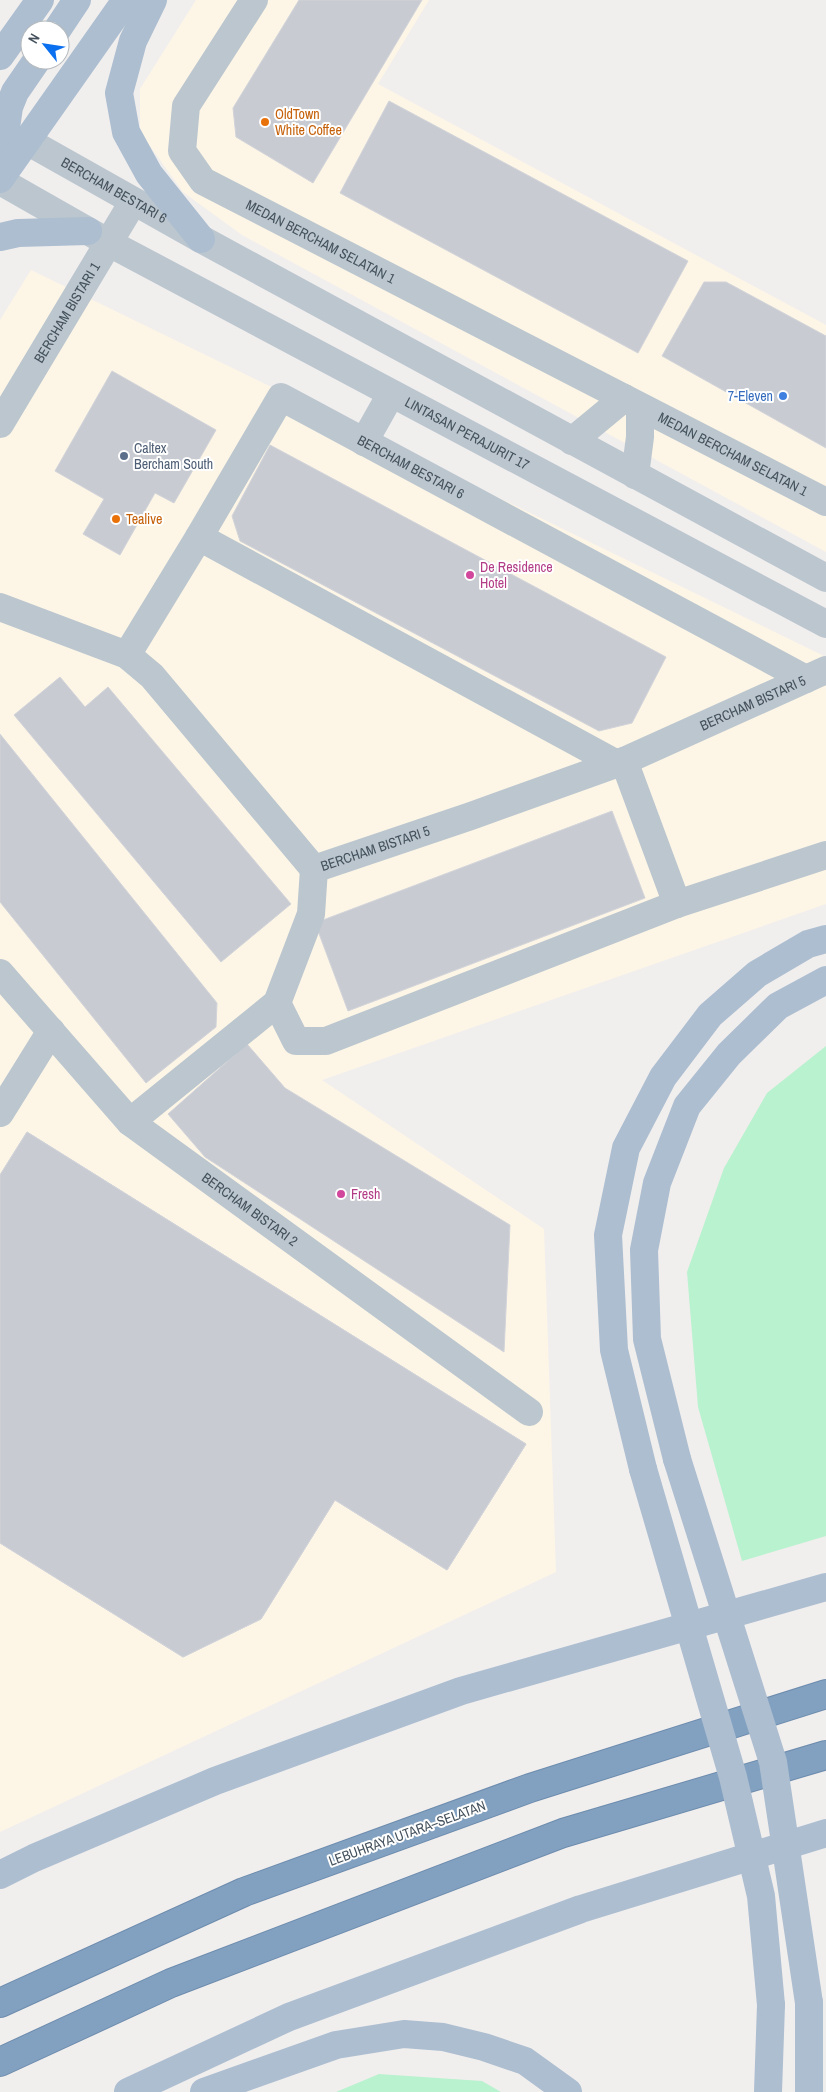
<svg xmlns="http://www.w3.org/2000/svg" width="826" height="2092" viewBox="0 0 826 2092" font-family="'Archivo Narrow',sans-serif">
  <rect width="100%" height="100%" fill="#f1eeee"/>
  <g fill="#fdf6e6">
    <polygon points="196,0 429,0 378,84 826,325 826,552 242,235 183,192 140,132 140,89"/>
    <polygon points="31,270 826,657 826,904 322,1080 544,1229 556,1572 0,1832 0,320"/>
  </g>
  <g fill="#b9f2ce">
    <polygon points="826,1046 826,1536 742,1561 698,1407 687,1272 724,1168 767,1093"/>
    <polygon points="379,2074 482,2081 501,2092 336,2092"/>
  </g>
  <g fill="#c8cbd1" stroke="#d2d4da">
    <polygon points="299,0 422,0 313,183 236,137 233,108"/>
    <polygon points="389,101 688,261 638,353 340,193"/>
    <polygon points="704,282 726,282 826,336 826,448 662,356"/>
    <polygon points="112,371 216,430 174,503 155,493 120,555 83,534 104,499 55,471"/>
    <polygon points="270,445 666,657 632,723 599,731 240,541 232,516"/>
    <polygon points="60,677 85,707 108,687 291,904 221,962 14,715"/>
    <polygon points="0,734 217,1003 216,1027 146,1083 0,902"/>
    <polygon points="612,811 645,898 348,1011 315,923"/>
    <polygon points="247,1044 285,1088 510,1225 504,1352 205,1157 168,1114"/>
    <polygon points="27,1132 526,1444 447,1570 335,1500 261,1619 183,1657 0,1543 0,1175"/>
    <polygon points="27,1132 526,1444 447,1570 335,1500 261,1619 183,1657 0,1543 0,1175"/>
  </g>
  <g fill="none" stroke-linecap="round" stroke-linejoin="round">
    <defs>
      <g id="highway">
        <polyline points="0,2003 244,1892 530,1788 826,1694"/>
        <polyline points="0,2062 171,1983 563,1833 826,1755"/>
      </g>
    </defs>
    <use href="#highway" stroke="#6d8cad" stroke-width="30"/>
    <g stroke="#bbc6cf" stroke-width="28">
      <path id="s1" d="M254 0 186 106 182 151 203 181 826 502"/>
      <path id="s2" d="M27 141 201 239 826 578"/>
      <path id="s3" d="M0 181 109 243 826 624"/>
      <path id="s4" d="M0 424 133 202"/>
      <polyline points="572,441 624,398"/>
      <polyline points="364,442 391,394"/>
      <polyline points="635,475 640,437 640,407"/>
      <polyline points="199,537 617,764"/>
      <path id="s5" d="M0 607 127 655 152 676 314 869 471 816 624 761 826 670"/>
      <path id="s6" d="M127 655 199 537 281 397 806 679"/>
      <polyline points="624,761 677,904"/>
      <path id="s7" d="M0 973 130 1122 529 1412"/>
      <polyline points="277,1003 296,1041 326,1041 677,904 826,855"/>
      <polyline points="0,1113 51,1031"/>
      <polyline points="130,1122 277,1003 311,914 314,869"/>
    </g>
    <g stroke="#acbed0" stroke-width="28">
      <polyline points="153,0 133,41 119,93 126,132 149,174 201,239"/>
      <polyline points="57,30 77,0"/>
      <polyline points="0,56 40,0"/>
      <polyline points="0,170 9,107 15,92 37,60"/>
      <polyline points="0,179 126,0"/>
      <polyline points="0,237 18,233 88,231"/>
      <polyline points="677,1459 647,1339 644,1250 657,1183 687,1106 729,1054 778,1006 826,980"/>
      <polyline points="643,1469 614,1350 608,1235 626,1148 663,1077 710,1015 757,974 808,944 826,939"/>
      <polyline points="0,1875 34,1858 215,1781 461,1691 826,1587"/>
      <polyline points="128,2092 289,2017 581,1909 826,1833"/>
      <polyline points="204,2092 336,2045 404,2034 443,2037 484,2047 525,2061 568,2092"/>
      <polyline points="768,2092 771,2005"/>
      <polyline points="809,2092 809,2003"/>
    </g>
    <use href="#highway" stroke="#82a1c1" stroke-width="28"/>
    <g stroke="#acbed0" stroke-width="28">
      <polyline points="677,1459 773,1762 809,2003"/>
      <polyline points="643,1469 733,1777 761,1896 771,2005"/>
    </g>
  </g>
  <g fill="#e8710a" stroke="#fff" stroke-width="2">
    <circle cx="265" cy="122" r="5"/>
    <circle cx="116" cy="519" r="5"/>
  </g>
  <circle fill="#3f7fe0" stroke="#fff" stroke-width="2" cx="783" cy="396" r="5"/>
  <circle fill="#5c6f8a" stroke="#fff" stroke-width="2" cx="124" cy="456" r="5"/>
  <g fill="#d1479c" stroke="#fff" stroke-width="2">
    <circle cx="470" cy="575" r="5"/>
    <circle cx="341" cy="1194" r="5"/>
  </g>
  <g text-anchor="middle" dominant-baseline="central" stroke-width="4" stroke-linejoin="round" paint-order="stroke">
    <g font-size="14" fill="#c56008" stroke="#fff" text-anchor="start">
      <text x="275" y="114">OldTown<tspan x="275" dy="16">White Coffee</tspan></text>
      <text x="126" y="519">Tealive</text>
    </g>
    <g font-size="14" fill="#45525d" stroke="#fff">
      <text stroke="none"><textPath href="#s2" startOffset="100">BERCHAM BESTARI 6</textPath></text>
      <text stroke="none"><textPath href="#s1" startOffset="340">MEDAN BERCHAM SELATAN 1</textPath></text>
      <text stroke="none"><textPath href="#s4" startOffset="130">BERCHAM BISTARI 1</textPath></text>
      <text stroke="none"><textPath href="#s3" startOffset="531">LINTASAN PERAJURIT 17</textPath></text>
      <text stroke="none"><textPath href="#s1" startOffset="804">MEDAN BERCHAM SELATAN 1</textPath></text>
      <text stroke="none"><textPath href="#s6" startOffset="448">BERCHAM BESTARI 6</textPath></text>
      <text stroke="none"><textPath href="#s5" startOffset="890">BERCHAM BISTARI 5</textPath></text>
      <text stroke="none"><textPath href="#s5" startOffset="485">BERCHAM BISTARI 5</textPath></text>
      <text stroke="none"><textPath href="#s7" startOffset="346">BERCHAM BISTARI 2</textPath></text>
      <text transform="translate(407 1833) rotate(-20)">LEBUHRAYA UTARA–SELATAN</text>
    </g>
    <g font-size="14" fill="#366cbe" stroke="#fff" text-anchor="end">
      <text x="773" y="396">7-Eleven</text>
    </g>
    <g font-size="14" fill="#4e5e75" stroke="#fff" text-anchor="start">
      <text x="134" y="448">Caltex<tspan x="134" dy="16">Bercham South</tspan></text>
    </g>
    <g font-size="14" fill="#b23c85" stroke="#fff" text-anchor="start">
      <text x="480" y="567">De Residence<tspan x="480" dy="16">Hotel</tspan></text>
      <text x="351" y="1194">Fresh</text>
    </g>
  </g>
  <g transform="translate(45 45) rotate(300)"><circle r="24" fill="#ffffff" stroke="#b5babe"/>
  <path d="M0-4L9 19L0 12L-9 19Z" fill="#0a70ef"/>
  <text y="-8" font-size="14" font-weight="bold" text-anchor="middle" fill="#45525d">N</text>
  </g>
</svg>
